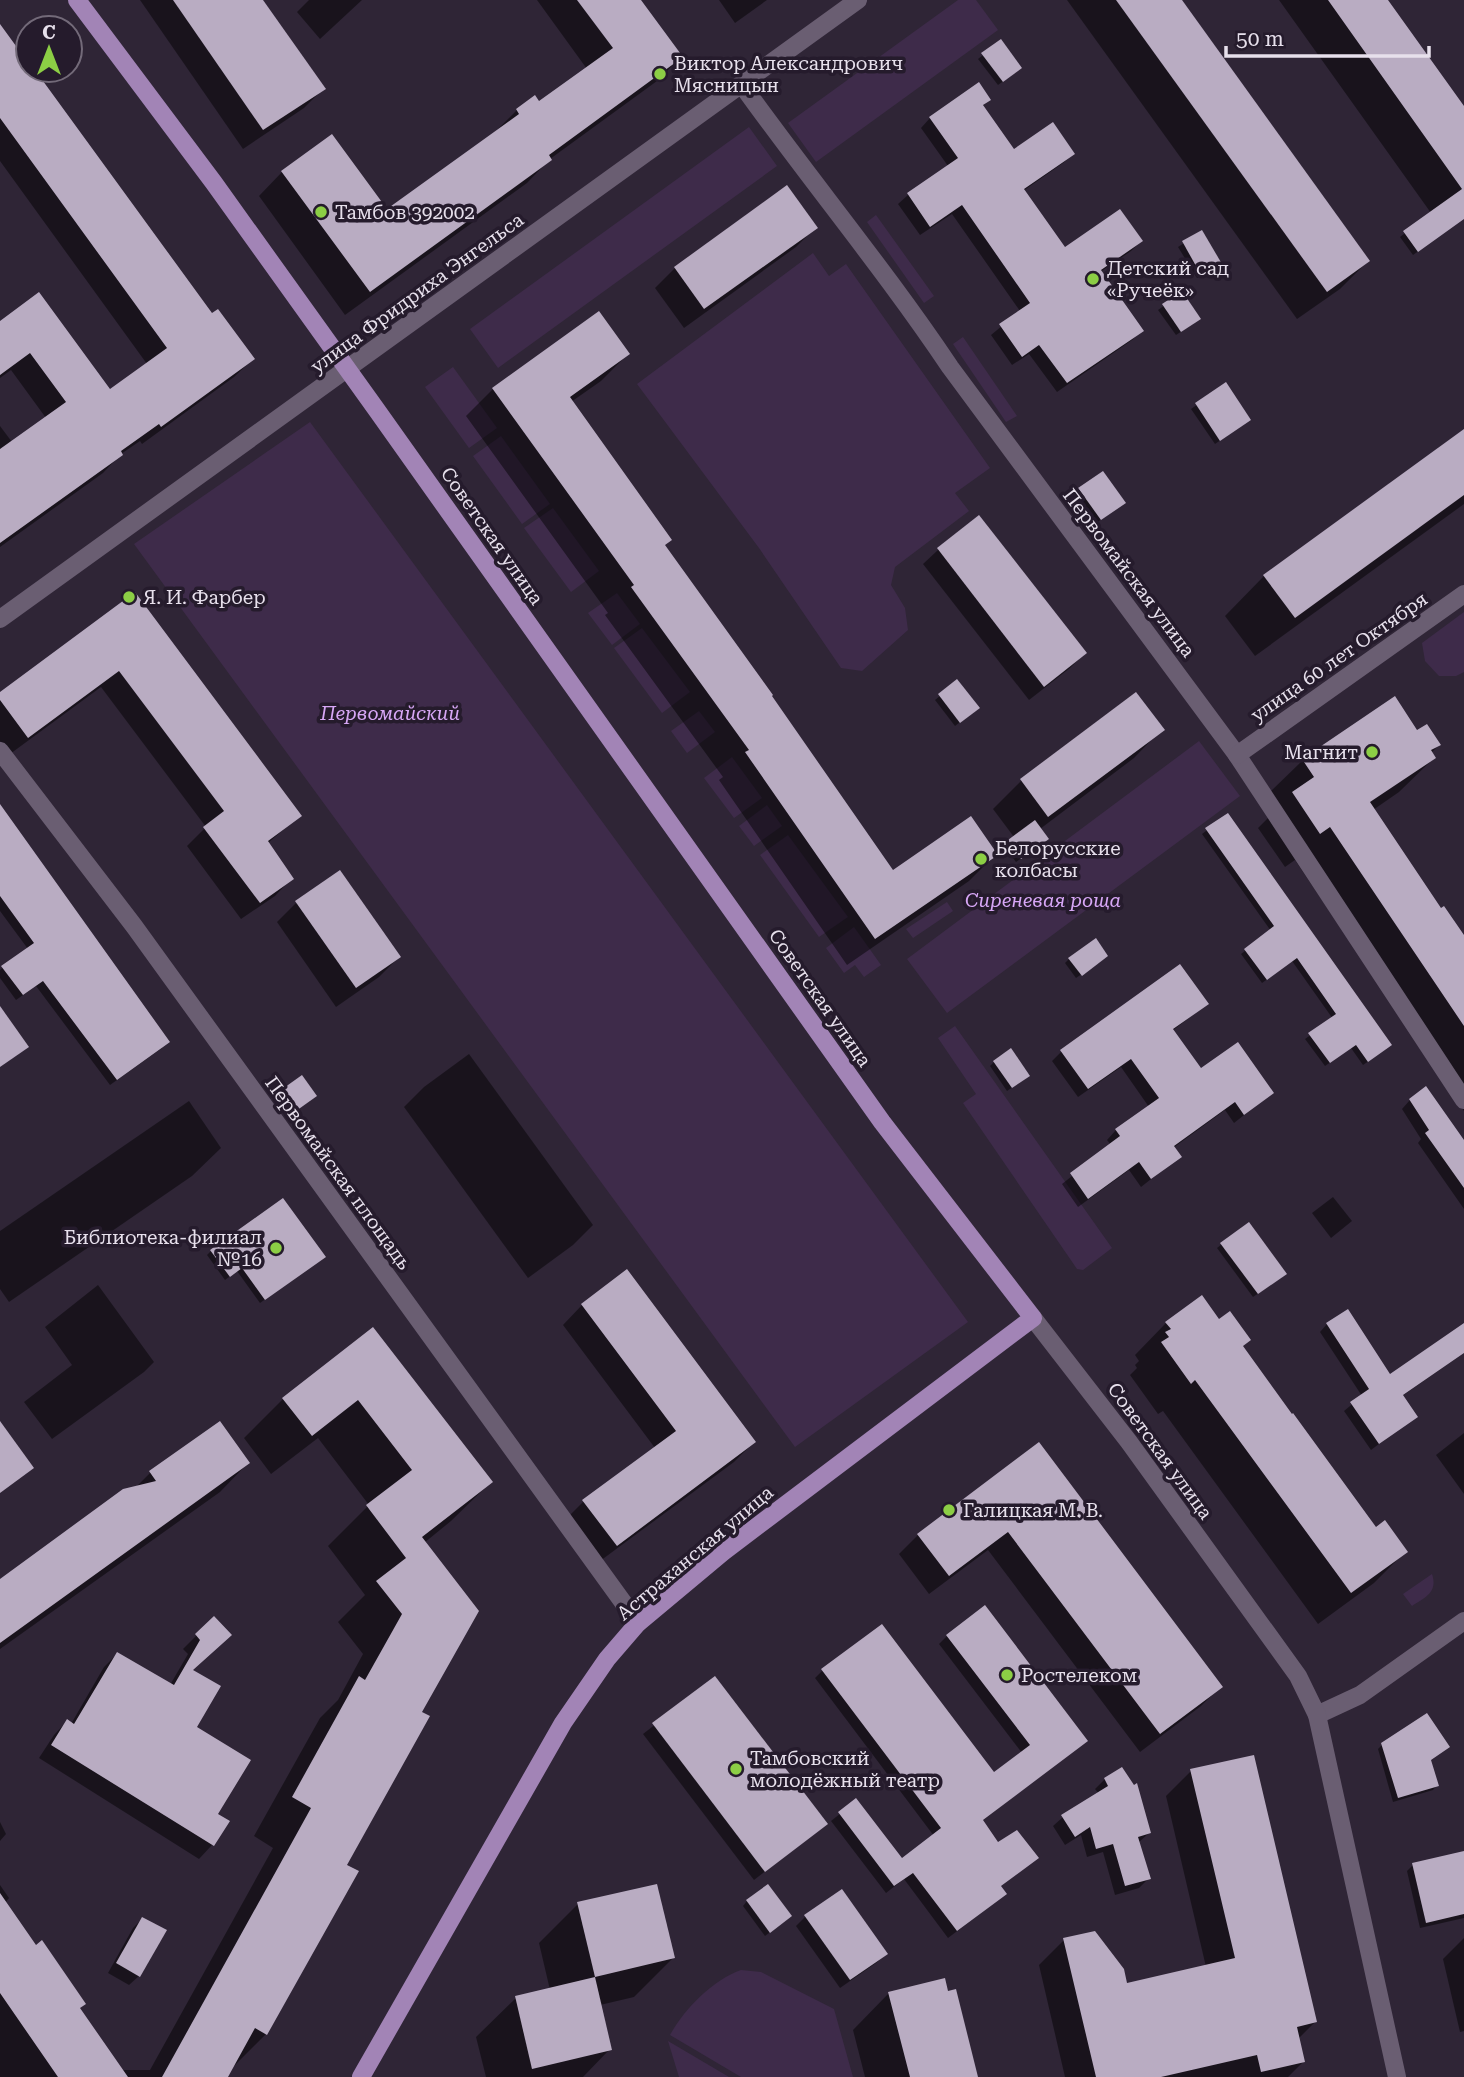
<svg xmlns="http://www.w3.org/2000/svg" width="1464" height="2077" viewBox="0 0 1464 2077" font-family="'Roboto Serif',serif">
  <rect width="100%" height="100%" fill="#2f2536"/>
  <g fill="#3e2b4a">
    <polygon points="958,0 976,0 998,30 816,162 788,123"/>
    <polygon points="749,127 777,166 498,368 470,329"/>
    <polygon points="876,215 934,296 924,303 867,222"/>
    <polygon points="813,253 829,276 846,264 990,468 955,493 969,511 895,567 891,585 905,608 908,630 862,671 841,668 759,548 637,384"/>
    <polygon points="963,337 1017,416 1006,422 953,344"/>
    <polygon points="453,367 497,428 469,448 425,387"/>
    <polygon points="310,422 968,1322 795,1447 134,544"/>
    <polygon points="501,436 550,504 522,524 473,456"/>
    <polygon points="553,508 599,571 571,592 524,528"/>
    <polygon points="617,593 640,624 612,645 588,613"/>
    <polygon points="1464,612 1464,672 1456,676 1439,676 1425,661 1422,643"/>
    <polygon points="642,628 690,692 662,713 614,648"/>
    <polygon points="699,711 715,732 687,753 671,731"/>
    <polygon points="1199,741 1240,796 947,1013 907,959"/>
    <polygon points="732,757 762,798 734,818 704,778"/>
    <polygon points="767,805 782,826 754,846 739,826"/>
    <polygon points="788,835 848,917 819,937 760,855"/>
    <polygon points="947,902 953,911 913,938 906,929"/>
    <polygon points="854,927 881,965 864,977 855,965 844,973 826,948"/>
    <polygon points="955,1026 1112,1248 1083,1270 1077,1269 963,1103 976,1094 938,1038"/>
    <path d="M1432 1574C1438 1592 1426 1597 1412 1606L1403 1594Z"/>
    <path d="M741 1970 761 1972 834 2009 853 2077H741L670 2035C684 2009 713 1980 741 1970Z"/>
    <polygon points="668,2041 729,2077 679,2077"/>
  </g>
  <g fill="#0007">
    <polygon points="140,0 261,0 324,88 304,108 243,149"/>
    <polygon points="309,0 362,0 320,39 297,12"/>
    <polygon points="537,0 639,0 681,57 657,81 550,159 527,183 345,315 259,196 282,172 387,212 493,134 517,110 535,97 539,103 587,69"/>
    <polygon points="719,0 767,0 735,23"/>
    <polygon points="1067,0 1180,0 1368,261 1340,289 1297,319"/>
    <polygon points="1279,0 1386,0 1464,109 1464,218 1413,255 1400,237 1431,213"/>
    <polygon points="1001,41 1016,72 998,85 978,59"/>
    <polygon points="0,43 16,46 28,62 28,70 33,70 212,315 253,359 234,377 142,444 140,441 121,454 103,473 0,547 0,426 12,442 46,418 11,370 0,378 0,323 110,391 147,364 0,161"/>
    <polygon points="989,99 982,107 1014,152 1073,154 1063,163 1023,191 1065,249 1141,241 1131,251 1100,272 1142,330 1132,340 1057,392 1029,354 1012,365 991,335 1020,311 952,214 920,235 898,204 908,195 948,166 921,128 930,118"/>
    <polygon points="787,188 815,228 796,247 684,328 655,288 675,268"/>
    <polygon points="1201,232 1215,268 1197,278 1178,247"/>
    <polygon points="1181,294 1194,323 1176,335 1158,310"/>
    <polygon points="628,354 601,381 571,402 664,546 892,872 996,854 969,881 847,965 719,780 723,777 605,615 608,613 466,416 493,389"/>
    <polygon points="1225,385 1244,424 1215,444 1191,409"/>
    <polygon points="1464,431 1464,504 1255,656 1225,616 1264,576"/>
    <polygon points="1102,473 1119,507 1096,523 1075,494"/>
    <polygon points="979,517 1085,653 1070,668 1029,700 923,564 938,550"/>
    <polygon points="135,594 299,816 268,843 292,878 275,896 241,919 187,846 206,827 101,687 10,754 0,741 0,694"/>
    <polygon points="957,682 973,712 955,726 935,700"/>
    <polygon points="1162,729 1134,758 1040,829 1043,843 1016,862 1004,846 1014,837 993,809 1021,781"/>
    <polygon points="1417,732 1439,745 1431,753 1434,758 1399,792 1373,810 1440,911 1464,938 1464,1111 1295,860 1285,867 1258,828 1278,808 1268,794 1303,760"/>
    <polygon points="0,807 162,1048 110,1085 36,986 16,1000 0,978 0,970 28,949 0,911"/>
    <polygon points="1227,815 1386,1049 1363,1065 1351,1048 1325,1066 1305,1039 1333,1019 1292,961 1262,983 1241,954 1271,931 1202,834"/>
    <polygon points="296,903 399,957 379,977 336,1007 277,922"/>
    <polygon points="1069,959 1102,960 1076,978 1065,963"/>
    <polygon points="1180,967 1207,1004 1172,1031 1200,1070 1272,1093 1234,1123 1225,1110 1173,1148 1179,1157 1141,1187 1129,1170 1078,1207 1062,1184 1111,1145 1107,1140 1116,1130 1149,1107 1121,1067 1078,1097 1052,1061 1061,1052"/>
    <polygon points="469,1054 593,1225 573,1245 528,1278 404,1107 424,1087"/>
    <polygon points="994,1062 1023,1080 1007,1091 990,1066"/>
    <polygon points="282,1091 310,1101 291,1114 278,1095"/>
    <polygon points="1410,1100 1464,1144 1464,1209 1418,1143 1421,1139 1402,1109"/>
    <polygon points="189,1101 221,1148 192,1176 9,1302 0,1289 0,1231"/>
    <polygon points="1333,1197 1352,1221 1331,1238 1312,1213"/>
    <polygon points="1222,1244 1280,1278 1253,1297 1217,1248"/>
    <polygon points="211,1251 319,1261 260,1303 237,1271 225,1280 207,1255"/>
    <polygon points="98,1285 154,1362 144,1372 52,1439 24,1402 72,1365 45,1327"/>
    <polygon points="582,1305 754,1442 734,1462 596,1564 564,1521 584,1501 655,1448 563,1325"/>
    <polygon points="1166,1323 1241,1347 1376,1529 1406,1551 1374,1583 1318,1624 1163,1411 1158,1414 1130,1375 1137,1368 1135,1365 1139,1361 1135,1355"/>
    <polygon points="1327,1324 1390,1376 1464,1325 1464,1353 1402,1396 1416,1416 1371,1450 1344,1411 1362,1396 1320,1332"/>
    <polygon points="373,1330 491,1482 451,1521 424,1543 420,1712 344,1865 266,2034 230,2070 226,2077 0,2077 0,1885 9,1898 5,1903 121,2070 150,2070 273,1848 254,1836 320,1718 338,1700 363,1654 338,1622 365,1595 328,1546 369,1505 318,1438 271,1474 244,1438 283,1399"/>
    <polygon points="1464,1433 1464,1494 1436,1455"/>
    <polygon points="1039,1444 1221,1686 1201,1706 1140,1752 988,1550 929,1594 899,1554 918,1535"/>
    <polygon points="248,1463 220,1492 0,1649 0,1580 135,1488 150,1473"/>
    <polygon points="214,1618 191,1671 195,1728 216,1815 227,1822 212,1845 199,1859 39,1758 54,1735 67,1721 71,1724 104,1667 117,1654 170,1685 188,1654 183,1649"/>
    <polygon points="947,1636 1086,1741 982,1821 997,1844 1028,1865 1000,1887 997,1901 948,1938 904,1879 886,1893 831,1821 856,1801 902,1861 934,1836 815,1678 822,1671 994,1774 1022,1753 939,1644"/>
    <polygon points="715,1678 826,1824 754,1880 643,1734"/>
    <polygon points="1382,1745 1430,1760 1437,1785 1433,1790 1393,1802 1378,1749"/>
    <polygon points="1122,1769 1149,1833 1138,1843 1149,1878 1139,1888 1115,1895 1103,1852 1087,1857 1081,1835 1065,1845 1053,1826 1063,1817 1099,1794 1095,1789 1105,1779"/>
    <polygon points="1191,1771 1315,2022 1298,2039 1303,2062 1288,2077 1065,2077 1039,1965 1064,1940 1126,1985 1206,1967 1166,1796"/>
    <polygon points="0,1822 6,1834 0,1841"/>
    <polygon points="1464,1853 1464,1918 1420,1928 1407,1871 1413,1865"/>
    <polygon points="747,1901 786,1920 765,1936 743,1906"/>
    <polygon points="578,1904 673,1958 634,1997 600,2005 610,2049 583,2077 486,2077 476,2037 516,1998 550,1990 539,1943"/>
    <polygon points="805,1917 886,1954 876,1963 840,1988 796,1926"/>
    <polygon points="142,1919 139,1976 129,1985 108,1973 133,1928"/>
    <polygon points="1464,1938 1464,2031 1460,2032 1443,1959"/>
    <polygon points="889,1993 976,2077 865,2077 853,2030"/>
  </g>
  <g fill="#b9acc2">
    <polygon points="173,0 263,0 326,89 263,130"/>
    <polygon points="577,0 641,0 683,57 549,155 552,160 370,292 281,171 332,134 387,209 519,114 516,109 535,95 539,101 613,48"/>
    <polygon points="1116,0 1182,0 1370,261 1327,292"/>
    <polygon points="1328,0 1388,0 1464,106 1464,219 1418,252 1403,231 1462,189"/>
    <polygon points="0,24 16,46 25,40 28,70 35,70 212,313 218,309 255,359 161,427 159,424 121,451 123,455 0,543 0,449 66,402 30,353 0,375 0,321 39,292 110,389 167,348 0,118"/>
    <polygon points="1001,39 1022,68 1003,82 981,53"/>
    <polygon points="979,82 991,100 983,105 1014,149 1053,122 1075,154 1024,189 1065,247 1120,209 1143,241 1101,270 1144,331 1067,383 1039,345 1022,357 999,324 1030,303 962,205 930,227 907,193 958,158 929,117"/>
    <polygon points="787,185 818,228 704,309 674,267"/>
    <polygon points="1202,230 1222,264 1201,275 1182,241"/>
    <polygon points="1182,291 1201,319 1181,332 1162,304"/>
    <polygon points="599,311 630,354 570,397 672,540 665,545 773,695 772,696 893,870 971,816 998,855 875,939 745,752 749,750 631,587 634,585 492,388"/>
    <polygon points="1226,382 1251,420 1220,441 1195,403"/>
    <polygon points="1464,429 1464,495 1295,618 1263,575"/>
    <polygon points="1103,471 1126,503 1101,520 1078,488"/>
    <polygon points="979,515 1087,653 1044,687 937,548"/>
    <polygon points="135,592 302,816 268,841 294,879 260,903 203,827 224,811 119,671 28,738 0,700 0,692"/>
    <polygon points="957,679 980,708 960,723 938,694"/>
    <polygon points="1136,692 1165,730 1048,817 1020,779"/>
    <polygon points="1395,696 1417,730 1427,724 1441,745 1431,750 1436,758 1370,802 1441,908 1444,906 1464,935 1464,1026 1330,827 1320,834 1292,792 1314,777 1302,759"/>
    <polygon points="0,804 170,1042 117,1080 43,981 23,995 1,966 34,943 0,896"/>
    <polygon points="1228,813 1392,1045 1368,1062 1356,1045 1330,1063 1308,1033 1336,1014 1297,958 1267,980 1244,949 1274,926 1205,828"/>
    <polygon points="1035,820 1049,839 1021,859 1008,840"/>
    <polygon points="340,870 401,957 356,988 295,901"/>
    <polygon points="1096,938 1108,956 1082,976 1068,958"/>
    <polygon points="1180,964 1209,1004 1173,1029 1201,1068 1238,1042 1274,1093 1244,1115 1235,1102 1174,1146 1182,1157 1151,1179 1139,1162 1088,1199 1070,1173 1120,1136 1115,1129 1159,1098 1131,1059 1088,1089 1060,1050"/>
    <polygon points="0,1006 29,1047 0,1067"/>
    <polygon points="1011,1048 1030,1076 1012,1088 993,1061"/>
    <polygon points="302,1075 317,1096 296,1111 281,1090"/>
    <polygon points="1426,1086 1464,1140 1464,1188 1425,1133 1429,1130 1409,1099"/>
    <polygon points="283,1198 326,1257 265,1300 242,1268 230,1277 210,1250"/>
    <polygon points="1249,1222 1287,1274 1258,1294 1220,1243"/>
    <polygon points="627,1269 756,1442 617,1546 582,1500 676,1431 581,1304"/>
    <polygon points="1202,1295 1219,1319 1230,1311 1251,1340 1243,1346 1292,1414 1293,1413 1376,1527 1385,1520 1408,1552 1351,1593 1195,1380 1191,1384 1161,1342 1169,1337 1165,1332 1171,1329 1165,1322"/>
    <polygon points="1348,1309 1390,1374 1464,1323 1464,1353 1403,1395 1418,1417 1379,1444 1350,1402 1369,1389 1326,1323"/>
    <polygon points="373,1327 493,1482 422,1537 479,1611 422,1712 430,1716 347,1865 359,1871 267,2035 255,2028 228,2077 162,2077 311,1808 292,1797 359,1676 365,1680 402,1614 376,1581 406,1558 366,1505 412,1470 358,1400 312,1436 282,1398"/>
    <polygon points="0,1421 34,1468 0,1493"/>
    <polygon points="220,1421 250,1463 0,1643 0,1579 123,1489 156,1481 149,1471"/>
    <polygon points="1039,1442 1223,1687 1160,1734 1008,1532 949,1576 917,1534"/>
    <polygon points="985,1605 1088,1741 983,1820 998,1842 1017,1830 1039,1858 1001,1886 1007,1894 957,1931 913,1873 894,1886 838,1812 856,1798 902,1858 941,1828 821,1669 882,1624 994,1772 1030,1745 946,1635"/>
    <polygon points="214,1616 232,1635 193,1670 221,1686 197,1727 251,1760 218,1814 230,1821 214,1846 51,1745 67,1719 74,1724 117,1652 174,1685 200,1640 195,1634"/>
    <polygon points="715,1676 828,1824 765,1872 652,1723"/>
    <polygon points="1427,1713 1450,1747 1431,1760 1439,1786 1398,1798 1381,1743"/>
    <polygon points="1254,1755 1317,2022 1297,2027 1305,2062 1261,2072 1257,2055 1161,2077 1096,2077 1063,1938 1095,1931 1124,1969 1127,1983 1235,1958 1190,1769"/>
    <polygon points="1122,1767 1134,1785 1137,1783 1151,1833 1138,1837 1151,1879 1125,1886 1113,1844 1096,1849 1090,1827 1075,1837 1061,1815 1108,1786 1104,1778"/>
    <polygon points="1464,1851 1464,1914 1426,1923 1412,1863"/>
    <polygon points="657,1884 675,1958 595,1977 577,1902"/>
    <polygon points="768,1884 792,1916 770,1933 746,1900"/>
    <polygon points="842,1889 888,1954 850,1980 804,1915"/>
    <polygon points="0,1893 36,1945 42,1940 86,2004 80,2008 128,2077 58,2077 0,1993"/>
    <polygon points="142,1917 167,1930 140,1977 116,1963"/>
    <polygon points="595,1977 612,2050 532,2069 515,1996"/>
    <polygon points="945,1978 948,1991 956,1989 978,2077 910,2077 888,1992"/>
  </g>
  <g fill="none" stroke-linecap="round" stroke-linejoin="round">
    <g stroke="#6a5e72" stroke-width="18">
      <path d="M742 85C810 180 885 270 950 367L1237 755 1464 1100"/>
      <polyline points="0,619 858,0"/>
      <polyline points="0,751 134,926 638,1623"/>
      <polyline points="1237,755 1464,594"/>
      <polyline points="1317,1715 1360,1695 1464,1621"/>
    </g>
    <polyline stroke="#6a5e72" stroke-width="18" points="1033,1318 1129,1442 1298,1676 1317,1715 1397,2077"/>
    <polyline stroke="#a284b6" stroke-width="18" points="77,0 214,183 376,409 882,1122 1033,1318 723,1552 638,1623 607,1659 563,1723 361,2077"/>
  </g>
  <g fill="#8cce45" stroke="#251b2c" stroke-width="2.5">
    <circle cx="660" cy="74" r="7"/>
    <circle cx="321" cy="212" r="7"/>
    <circle cx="1093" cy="279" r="7"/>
    <circle cx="129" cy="597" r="7"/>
    <circle cx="1372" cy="752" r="7"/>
    <circle cx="981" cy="859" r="7"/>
    <circle cx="276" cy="1248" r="7"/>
    <circle cx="949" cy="1510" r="7"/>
    <circle cx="1007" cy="1675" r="7"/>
    <circle cx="736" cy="1769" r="7"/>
  </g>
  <g text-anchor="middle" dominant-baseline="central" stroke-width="7" stroke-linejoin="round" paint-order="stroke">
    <g font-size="19" fill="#e7e0ec" stroke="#251b2c" text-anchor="start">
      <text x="674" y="63">Виктор Александрович<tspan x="674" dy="22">Мясницын</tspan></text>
      <text x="335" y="212">Тамбов 392002</text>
      <text x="1107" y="268">Детский сад<tspan x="1107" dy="22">«Ручеёк»</tspan></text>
      <text x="143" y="597">Я. И. Фарбер</text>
      <text x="1358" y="752" text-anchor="end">Магнит</text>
      <text x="995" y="848">Белорусские<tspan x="995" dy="22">колбасы</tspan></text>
      <text x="262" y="1237" text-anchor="end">Библиотека-филиал<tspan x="262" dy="22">№16</tspan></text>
      <text x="963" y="1510">Галицкая М. В.</text>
      <text x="1021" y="1675">Ростелеком</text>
      <text x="750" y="1758">Тамбовский<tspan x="750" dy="22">молодёжный театр</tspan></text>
    </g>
    <g font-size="19" fill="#e7e0ec" stroke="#251b2c">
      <text transform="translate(417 293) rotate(-36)">улица Фридриха Энгельса</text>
      <text transform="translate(492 536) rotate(55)">Советская улица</text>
      <text transform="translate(1129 573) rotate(53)">Первомайская улица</text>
      <text transform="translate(1339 657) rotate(-35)">улица 60 лет Октября</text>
      <text transform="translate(820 998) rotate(55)">Советская улица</text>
      <text transform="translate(338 1173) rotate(54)">Первомайская площадь</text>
      <text transform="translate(1160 1451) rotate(54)">Советская улица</text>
      <text transform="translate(695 1553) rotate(-40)">Астраханская улица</text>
    </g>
    <g font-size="19" font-style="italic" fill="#d7a7f6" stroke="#251b2c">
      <text x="390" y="713">Первомайский</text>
      <text x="1043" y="900">Сиреневая роща</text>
    </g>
  </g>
  <g transform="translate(49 49)"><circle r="33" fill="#251b2c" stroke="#736a79" stroke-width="2"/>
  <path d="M0-5L12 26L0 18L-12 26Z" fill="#8cce45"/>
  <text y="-10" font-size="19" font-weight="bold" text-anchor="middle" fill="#e7e0ec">С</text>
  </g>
  <path d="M1226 46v10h203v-10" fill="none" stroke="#e7e0ec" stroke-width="3.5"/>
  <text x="1236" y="46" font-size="21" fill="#e7e0ec" stroke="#251b2c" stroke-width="5" paint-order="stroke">50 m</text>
</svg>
